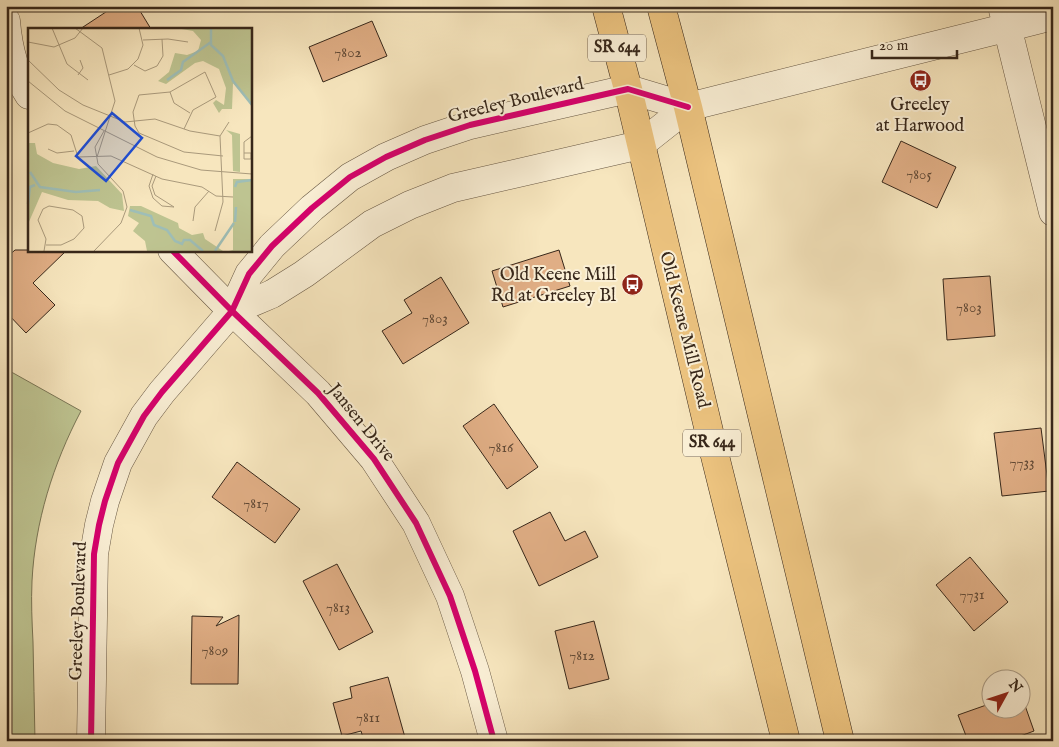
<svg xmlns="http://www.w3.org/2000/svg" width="1059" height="747" viewBox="0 0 1059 747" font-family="'IM FELL English',serif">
  <rect width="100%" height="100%" fill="#f7e6be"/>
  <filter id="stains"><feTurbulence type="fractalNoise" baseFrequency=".004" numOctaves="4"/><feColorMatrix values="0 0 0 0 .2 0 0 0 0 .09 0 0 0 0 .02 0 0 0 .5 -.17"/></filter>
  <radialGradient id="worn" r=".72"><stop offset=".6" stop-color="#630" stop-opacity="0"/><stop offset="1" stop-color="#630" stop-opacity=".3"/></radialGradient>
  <path fill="#bec491" stroke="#7a7656" d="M6 369 81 411C53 464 35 522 32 581 31 602 32 622 33 642 34 675 34 708 35 741H6Z"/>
  <g fill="#e0ae85" stroke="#37271a">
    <polygon points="115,6 137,6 151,29 80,29"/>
    <polygon points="372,21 387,56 323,82 309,47"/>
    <polygon points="901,141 956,167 937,208 882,182"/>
    <polygon points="15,250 67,250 33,283 55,305 26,333 6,312 6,258"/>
    <polygon points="559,250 570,286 503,307 492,271"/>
    <polygon points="990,276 995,336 947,340 943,279"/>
    <polygon points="441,277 469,323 403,364 382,331 412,313 404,300"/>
    <polygon points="494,404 538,467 507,489 463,426"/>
    <polygon points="1041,428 1049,491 1002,496 994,433"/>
    <polygon points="237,462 300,509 275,543 212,497"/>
    <polygon points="550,512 565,541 585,531 598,557 539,586 513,531"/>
    <polygon points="970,557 1008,602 974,631 936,585"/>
    <polygon points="337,564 373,632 339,650 303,581"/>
    <polygon points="239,615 238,684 191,684 192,616 223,617 216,626"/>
    <polygon points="594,621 609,679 569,689 555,631"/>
    <polygon points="388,677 406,741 364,741 361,731 342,736 333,703 352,698 350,687"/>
    <polygon points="1022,697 1034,731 1007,741 968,741 958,715 992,703 992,710 1022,710"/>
  </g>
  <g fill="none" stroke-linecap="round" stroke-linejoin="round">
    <defs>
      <g id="minor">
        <polyline points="1002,6 1053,212"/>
        <path d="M6 21C8 46 14 73 29 95"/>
        <polyline points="172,250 232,311 318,393 374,459 416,523 450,596 475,671 494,741"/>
        <polyline points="232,311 272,294 304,274 372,224 410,205 453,188 640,145 688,107 1053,16"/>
        <polyline points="91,741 94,554 99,525 105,501 118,463 144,416 162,392 232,311 249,274 272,246 312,208 350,177 386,157 425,140 470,125 628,89 688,107"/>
      </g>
      <g id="major">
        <polyline points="606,6 628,89 713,448 786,741"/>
        <polyline points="661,6 688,107 840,741"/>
      </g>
    </defs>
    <use href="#minor" stroke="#675743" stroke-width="29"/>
    <use href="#major" stroke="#37271a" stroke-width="29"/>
    <use href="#minor" stroke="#faefd5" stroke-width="28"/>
    <use href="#major" stroke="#ecc37f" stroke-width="28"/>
    <defs>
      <g id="cycleway">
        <polyline points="172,250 232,311 318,393 374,459 416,523 450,596 475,671 494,741"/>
        <polyline points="91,741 94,554 99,525 105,501 118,463 144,416 162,392 232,311 249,274 272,246 312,208 350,177 386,157 425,140 470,125 628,89 688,107"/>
      </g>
    </defs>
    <use href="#cycleway" stroke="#faefd5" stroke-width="9"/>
    <use href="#cycleway" stroke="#d6006c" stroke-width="6"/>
  </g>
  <defs>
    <symbol id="bus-disc" viewBox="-11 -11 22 22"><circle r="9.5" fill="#8f2418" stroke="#faefd5"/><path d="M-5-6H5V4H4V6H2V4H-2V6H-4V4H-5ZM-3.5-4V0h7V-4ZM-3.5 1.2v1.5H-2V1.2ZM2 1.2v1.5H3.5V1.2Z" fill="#fff"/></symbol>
  </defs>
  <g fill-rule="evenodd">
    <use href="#bus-disc" x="908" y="68" width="25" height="25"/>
    <use href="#bus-disc" x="620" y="272" width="25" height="25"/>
  </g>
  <g text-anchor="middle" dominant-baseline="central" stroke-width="4" stroke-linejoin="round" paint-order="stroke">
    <g font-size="15" fill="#614935">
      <text x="348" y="52">7802</text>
      <text x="919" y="174">7805</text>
      <text x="969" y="307">7803</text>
      <text x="435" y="318">7803</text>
      <text x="501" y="447">7816</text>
      <text x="1022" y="462">7733</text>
      <text x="256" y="503">7817</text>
      <text x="972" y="594">7731</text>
      <text x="338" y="607">7813</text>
      <text x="215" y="650">7809</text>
      <text x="582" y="655">7812</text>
      <text x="368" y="717">7811</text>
    </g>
    <g fill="#faefd5" stroke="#726352" stroke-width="1">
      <rect x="588" y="34.5" width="58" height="27" rx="4"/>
      <rect x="683" y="429.5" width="58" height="27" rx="4"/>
    </g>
    <g font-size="16" font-weight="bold" fill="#37271a">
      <text x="617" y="48">SR 644</text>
      <text x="712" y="443">SR 644</text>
    </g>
    <g font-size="18" fill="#37271a" stroke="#faefd5">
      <text transform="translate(516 101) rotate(-14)">Greeley Boulevard</text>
      <text transform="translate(684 330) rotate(76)">Old Keene Mill Road</text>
      <text transform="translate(361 423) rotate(51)">Jansen Drive</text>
      <text transform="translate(79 611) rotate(-88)">Greeley Boulevard</text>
    </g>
    <g font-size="18" fill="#37271a" stroke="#faefd5">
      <text x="920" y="105">Greeley<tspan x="920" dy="21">at Harwood</tspan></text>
      <text x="616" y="275" text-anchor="end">Old Keene Mill<tspan x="616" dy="21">Rd at Greeley Bl</tspan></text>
    </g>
  </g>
  <g transform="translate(28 28)">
    <rect width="224" height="224" fill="#f7e6be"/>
    <path d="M148 0H224V77L205 55 204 81H194L191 85 185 75 188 72 196 77 198 60 191 41 175 33 167 35 138 56 130 53 141 44 147 25 159 27 170 23 173 12 165 3ZM198 102 212 106V144L205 143 204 107ZM0 115H7L9 126 25 135 51 141 68 138 94 166 96 183 82 180 70 173 40 172 14 164 0 196ZM205 151H224V223H201L205 222ZM102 178H113L150 195 151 200 164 207 175 205 177 211 195 223H119L117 213 105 203 111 195 100 188Z" fill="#bec491"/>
    <path fill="none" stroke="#9ebeb7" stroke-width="2.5" d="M183 0V17L195 28 205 53 224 77M139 52 153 42 155 34 183 14M2 144 12 159 48 164 72 162M207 159 209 154 224 152M0 176 2 159 7 157M102 182 123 188 126 197 139 202 147 213 154 216 156 212H162L175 223M207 194 208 179M187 223 206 195"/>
    <path fill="none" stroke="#aa9a7c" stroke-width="1" d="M24 0 39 36 60 52M47 0 74 20 87 73 69 129M115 12 140 11 160 14M0 14 26 19 47 10 55 0M0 32 31 62 55 77 97 94 127 91 162 103 192 108 195 174 187 203M106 37 117 43 129 38 135 28 134 11M50 47 55 40 52 32M81 47 100 41 110 31 115 17 111 0M0 53 37 83 129 129 173 142 224 146M142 64 146 75 162 85M156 101 165 82 188 69 177 44 142 64 111 67 105 84 107 98 111 105 156 124 195 128M0 105 20 96 29 97 43 107 50 129 83 128 134 151 174 159 188 168 205 169M192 108 201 94M20 121 29 125 46 123M216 125H223V131H216V114L224 108M125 146 121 158 125 170 134 178 146 179M128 148 124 158 127 167 146 179M165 193 167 179 181 163M18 217H33L46 211 56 200 54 188M16 223 18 211 10 192 15 181 21 178 45 182 54 188M66 223 93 195 99 179 95 163 70 136 67 119 76 103"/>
    <path fill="#1d4ed8" fill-opacity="0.15" stroke="#1d4ed8" stroke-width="2.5" d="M84 85 114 110 78 153 48 128Z"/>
    <rect width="224" height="224" fill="none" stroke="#37271a" stroke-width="2.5"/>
  </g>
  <rect width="1059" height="747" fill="none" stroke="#f7e6be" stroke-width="25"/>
  <rect x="8" y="8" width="1044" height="732" fill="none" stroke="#37271a" stroke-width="2.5"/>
  <rect x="12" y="12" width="1034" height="722" fill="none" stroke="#37271a"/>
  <g transform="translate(1006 694) rotate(50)"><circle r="24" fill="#faefd5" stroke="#ac9f8a"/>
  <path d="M0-4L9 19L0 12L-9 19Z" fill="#8f2418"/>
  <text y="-8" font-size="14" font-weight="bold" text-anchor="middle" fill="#37271a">N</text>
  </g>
  <path d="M872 50v8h85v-8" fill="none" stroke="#37271a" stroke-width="2.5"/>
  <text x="879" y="50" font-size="15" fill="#37271a" stroke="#faefd5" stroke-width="4" paint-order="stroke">20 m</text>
  <rect width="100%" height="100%" filter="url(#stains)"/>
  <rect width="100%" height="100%" fill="url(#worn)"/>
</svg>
